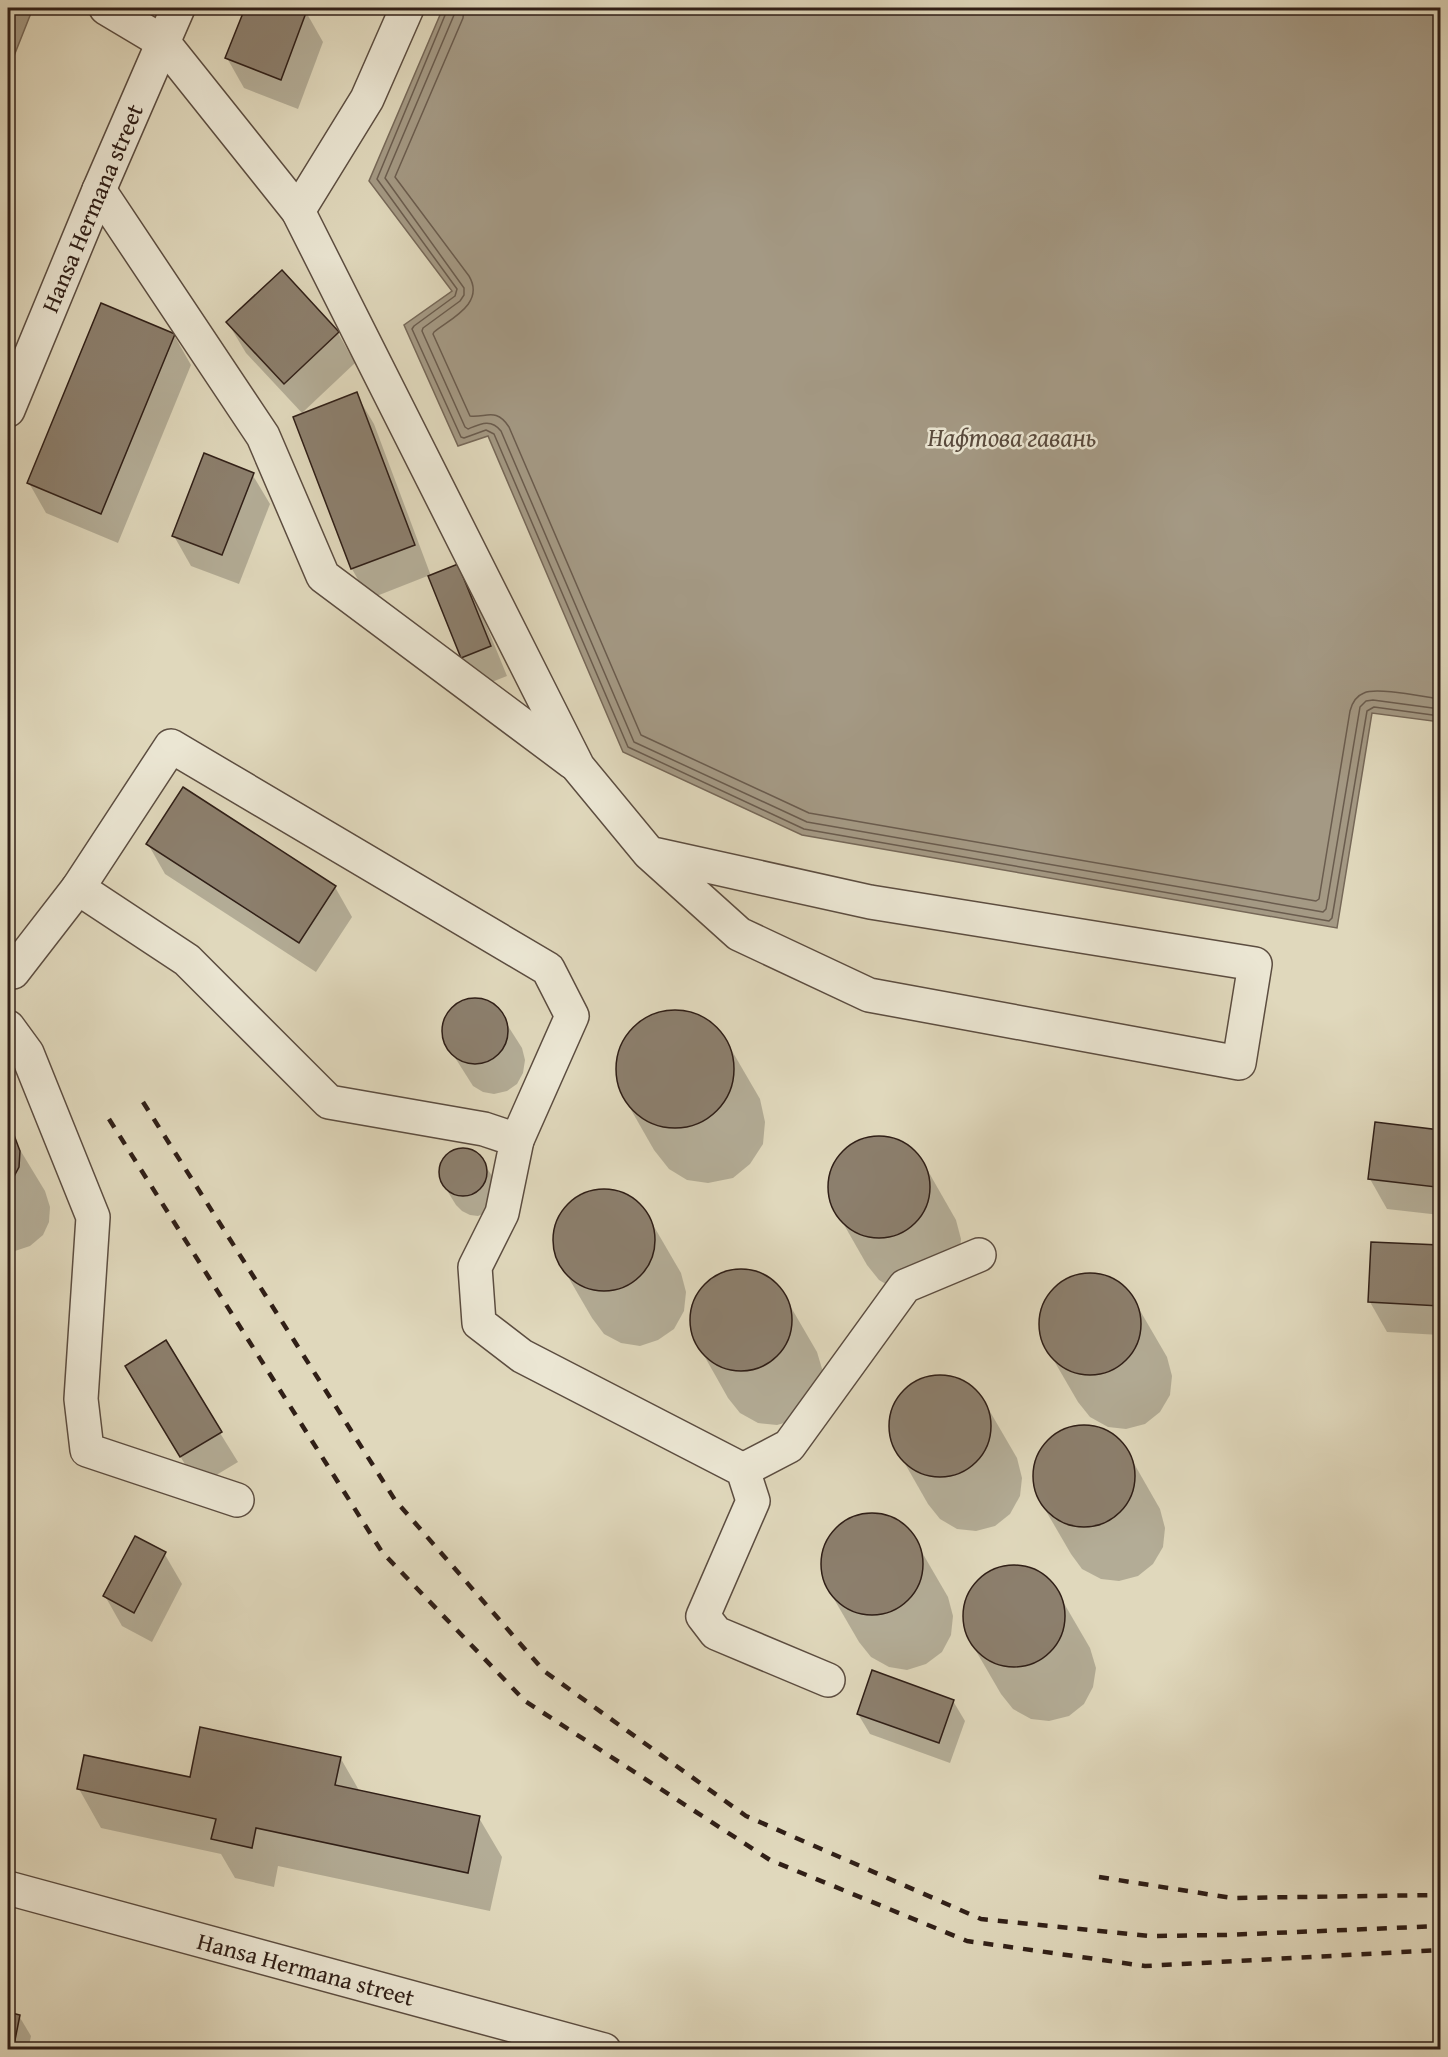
<svg xmlns="http://www.w3.org/2000/svg" width="1448" height="2057" viewBox="0 0 1448 2057" font-family="'Gentium Book Plus',serif">
  <rect width="100%" height="100%" fill="#e0d8bc"/>
  <filter id="stains"><feTurbulence type="fractalNoise" baseFrequency=".00333" numOctaves="4"/><feColorMatrix values="0 0 0 0 .2 0 0 0 0 .09 0 0 0 0 .02 0 0 0 .5 -.17"/></filter>
  <radialGradient id="worn" r=".72"><stop offset=".6" stop-color="#630" stop-opacity="0"/><stop offset="1" stop-color="#630" stop-opacity=".3"/></radialGradient>
  <g fill="#a49984" stroke="#766858" stroke-width="1.5">
    <polygon points="8,8 33,8 8,71"/>
    <polygon points="443,8 1440,8 1440,722 1372,713 1337,928 802,835 623,752 488,436 458,446 404,325 452,291 369,181"/>
  </g>
  <g fill="#0003">
    <polygon points="246,8 295,8 306,12 323,42 298,109 244,88 227,58"/>
    <polygon points="282,273 338,333 355,363 302,413 246,353 228,323"/>
    <polygon points="174,335 191,365 118,543 46,513 29,483"/>
    <polygon points="356,394 374,424 431,576 457,566 474,595 507,676 479,687 462,657 430,575 369,599 352,569 295,418"/>
    <polygon points="252,474 270,504 239,584 191,566 174,536"/>
    <polygon points="148,844 335,887 352,917 316,972 165,874"/>
    <polygon points="474,999 486,1001 496,1007 522,1048 525,1060 523,1073 517,1084 507,1091 494,1094 483,1092 473,1086 447,1045 444,1033 445,1021 452,1010 461,1003"/>
    <polygon points="671,1011 694,1014 715,1026 728,1044 760,1099 765,1122 763,1144 750,1164 733,1178 708,1183 687,1180 669,1169 654,1150 622,1094 617,1073 620,1050 632,1030 649,1016"/>
    <polygon points="1377,1124 1440,1132 1440,1215 1387,1209 1370,1179"/>
    <polygon points="8,1130 45,1191 50,1207 49,1222 43,1235 30,1246 15,1251 8,1250"/>
    <polygon points="877,1137 895,1140 912,1150 924,1164 956,1220 961,1239 959,1258 896,1290 879,1280 867,1265 835,1209 830,1190 833,1170 843,1154 857,1142"/>
    <polygon points="460,1149 468,1150 476,1153 482,1160 495,1181 487,1212 478,1216 470,1215 462,1211 456,1205 443,1184 441,1176 445,1158 451,1152"/>
    <polygon points="601,1190 619,1193 637,1203 649,1218 681,1273 686,1292 684,1311 674,1329 658,1340 640,1346 621,1343 604,1334 592,1318 560,1263 554,1243 557,1223 567,1207 581,1196"/>
    <polygon points="1373,1243 1440,1247 1440,1335 1387,1332 1370,1302"/>
    <polygon points="738,1270 756,1272 774,1282 785,1297 817,1352 823,1372 795,1420 777,1425 758,1423 740,1413 728,1398 697,1343 691,1323 694,1302 704,1286 718,1275"/>
    <polygon points="1088,1274 1106,1276 1124,1286 1135,1302 1167,1357 1172,1376 1170,1395 1160,1412 1145,1424 1126,1429 1108,1427 1090,1417 1078,1402 1046,1347 1041,1327 1044,1307 1054,1291 1068,1280"/>
    <polygon points="937,1376 956,1378 974,1388 985,1403 1017,1458 1022,1478 1020,1496 1010,1514 995,1526 976,1531 957,1529 940,1519 928,1504 896,1448 891,1429 894,1408 904,1392 918,1381"/>
    <polygon points="144,1396 220,1433 238,1462 198,1486"/>
    <polygon points="1081,1426 1098,1429 1116,1439 1128,1453 1160,1509 1165,1528 1163,1547 1153,1564 1138,1576 1119,1581 1101,1579 1082,1569 1071,1554 1039,1499 1034,1479 1037,1459 1046,1443 1061,1431"/>
    <polygon points="869,1514 887,1516 905,1527 916,1542 948,1597 953,1616 951,1635 942,1652 926,1664 907,1670 889,1667 871,1657 859,1642 827,1587 822,1567 825,1547 835,1531 849,1520"/>
    <polygon points="164,1553 182,1584 152,1642 122,1626 105,1596"/>
    <polygon points="1012,1566 1029,1568 1047,1578 1058,1593 1090,1648 1096,1668 1093,1687 1084,1704 1069,1716 1049,1721 1031,1719 1013,1709 1001,1694 969,1639 964,1619 968,1599 977,1583 992,1572"/>
    <polygon points="953,1701 965,1721 950,1763 870,1734 858,1714"/>
    <polygon points="341,1759 360,1792 479,1818 502,1857 490,1911 278,1866 274,1887 235,1878 221,1854 101,1828 79,1789 191,1779"/>
    <polygon points="8,2014 19,2016 31,2036 28,2050 8,2050"/>
  </g>
  <g fill="none" stroke-linecap="round" stroke-linejoin="round">
    <g stroke="#6a5c4e" stroke-width="1.5">
      <polyline points="448,8 377,179 457,289 455,296 414,326 412,329 461,437 464,438 486,430 494,434 628,747 804,829 1329,921 1332,918 1367,711 1374,707 1440,716"/>
      <path d="M455 8 454 15 385 178 464 288V295L460 301 423 328 422 331 465 427 468 429C480 424 491 418 501 431L634 742 807 822 1323 912 1326 909 1360 707 1366 701 1373 700 1440 709"/>
      <path d="M464 8 463 18 395 177 469 276C485 303 452 318 434 332L433 334 470 416C486 418 496 407 509 427L641 735 809 813 1316 901 1319 899 1350 711C1352 703 1356 696 1364 693 1377 687 1424 697 1440 699"/>
    </g>
  </g>
  <g fill="#8c7f6d" stroke="#301f17" stroke-width="1.5">
    <polygon points="245,8 300,8 307,10 281,80 225,58"/>
    <polygon points="282,270 339,332 284,384 226,322"/>
    <polygon points="101,303 175,334 101,514 27,483"/>
    <polygon points="357,392 415,545 351,569 293,417"/>
    <polygon points="204,453 254,473 222,555 172,536"/>
    <polygon points="458,564 491,646 461,658 428,576"/>
    <polygon points="183,787 336,886 299,943 146,844"/>
    <circle cx="475" cy="1031" r="33"/>
    <circle cx="675" cy="1069" r="59"/>
    <polygon points="1375,1122 1440,1130 1440,1149 1436,1187 1368,1179"/>
    <polygon points="8,1127 14,1135 20,1151 19,1167 12,1180 8,1184"/>
    <circle cx="879" cy="1187" r="51"/>
    <circle cx="463" cy="1172" r="24"/>
    <circle cx="604" cy="1240" r="51"/>
    <polygon points="1371,1242 1440,1245 1440,1306 1368,1302"/>
    <circle cx="741" cy="1320" r="51"/>
    <circle cx="1090" cy="1324" r="51"/>
    <polygon points="166,1340 222,1432 180,1457 125,1366"/>
    <circle cx="940" cy="1426" r="51"/>
    <circle cx="1084" cy="1476" r="51"/>
    <circle cx="872" cy="1564" r="51"/>
    <polygon points="135,1536 166,1552 134,1613 103,1596"/>
    <circle cx="1014" cy="1616" r="51"/>
    <polygon points="872,1670 954,1700 939,1743 857,1714"/>
    <polygon points="200,1727 341,1757 335,1785 480,1816 468,1873 256,1828 252,1848 211,1839 216,1819 77,1789 84,1755 190,1777"/>
    <polygon points="8,2012 20,2015 13,2050 8,2050"/>
  </g>
  <g fill="none" stroke-linecap="round" stroke-linejoin="round">
    <defs>
      <g id="minor">
        <polyline points="106,8 163,42 298,211 578,767 649,853 870,902 1255,964 1239,1063 869,995 739,934 649,853"/>
        <polyline points="99,190 263,436 323,576 572,762"/>
        <polyline points="298,211 367,99 407,8"/>
        <polyline points="8,410 99,190 178,8"/>
        <polyline points="78,888 187,960 329,1102 484,1129 517,1140 502,1213 475,1267 479,1323 522,1356 743,1470 753,1501 703,1616 716,1633 828,1680"/>
        <polyline points="8,972 13,972 78,888 171,746 548,969 572,1016 517,1140"/>
        <polyline points="8,1027 27,1053 93,1217 81,1399 87,1450 237,1500"/>
        <polyline points="743,1470 789,1446 905,1286 979,1255"/>
        <polyline points="8,1888 604,2050"/>
      </g>
    </defs>
    <use href="#minor" stroke="#5c4d40" stroke-width="36"/>
    <use href="#minor" stroke="#ebe6d3" stroke-width="33"/>
    <g stroke="#301f17" stroke-width="4.5" stroke-dasharray="10 10" stroke-linecap="butt">
      <polyline points="143,1102 395,1500 544,1671 746,1816 981,1919 1150,1936 1225,1935 1440,1926"/>
      <polyline points="109,1119 382,1552 525,1701 770,1860 967,1941 1145,1966 1440,1950"/>
      <polyline points="1099,1877 1232,1898 1440,1895"/>
    </g>
  </g>
  <g text-anchor="middle" dominant-baseline="central" stroke-width="5" stroke-linejoin="round" paint-order="stroke">
    <g font-size="24" fill="#301f17" stroke="#ebe6d3">
      <text transform="translate(92 208) rotate(-67)">Hansa Hermana street</text>
      <text transform="translate(306 1969) rotate(15)">Hansa Hermana street</text>
    </g>
    <g font-size="26" font-style="italic" fill="#594a3d" stroke="#ebe6d3">
      <text x="1012" y="436">Нафтова гавань</text>
    </g>
  </g>
  <rect width="1448" height="2057" fill="none" stroke="#e0d8bc" stroke-width="30"/>
  <rect x="9" y="9" width="1430" height="2039" fill="none" stroke="#301f17" stroke-width="3"/>
  <rect x="15" y="15" width="1418" height="2027" fill="none" stroke="#301f17" stroke-width="1.5"/>
  <rect width="100%" height="100%" filter="url(#stains)"/>
  <rect width="100%" height="100%" fill="url(#worn)"/>
</svg>
